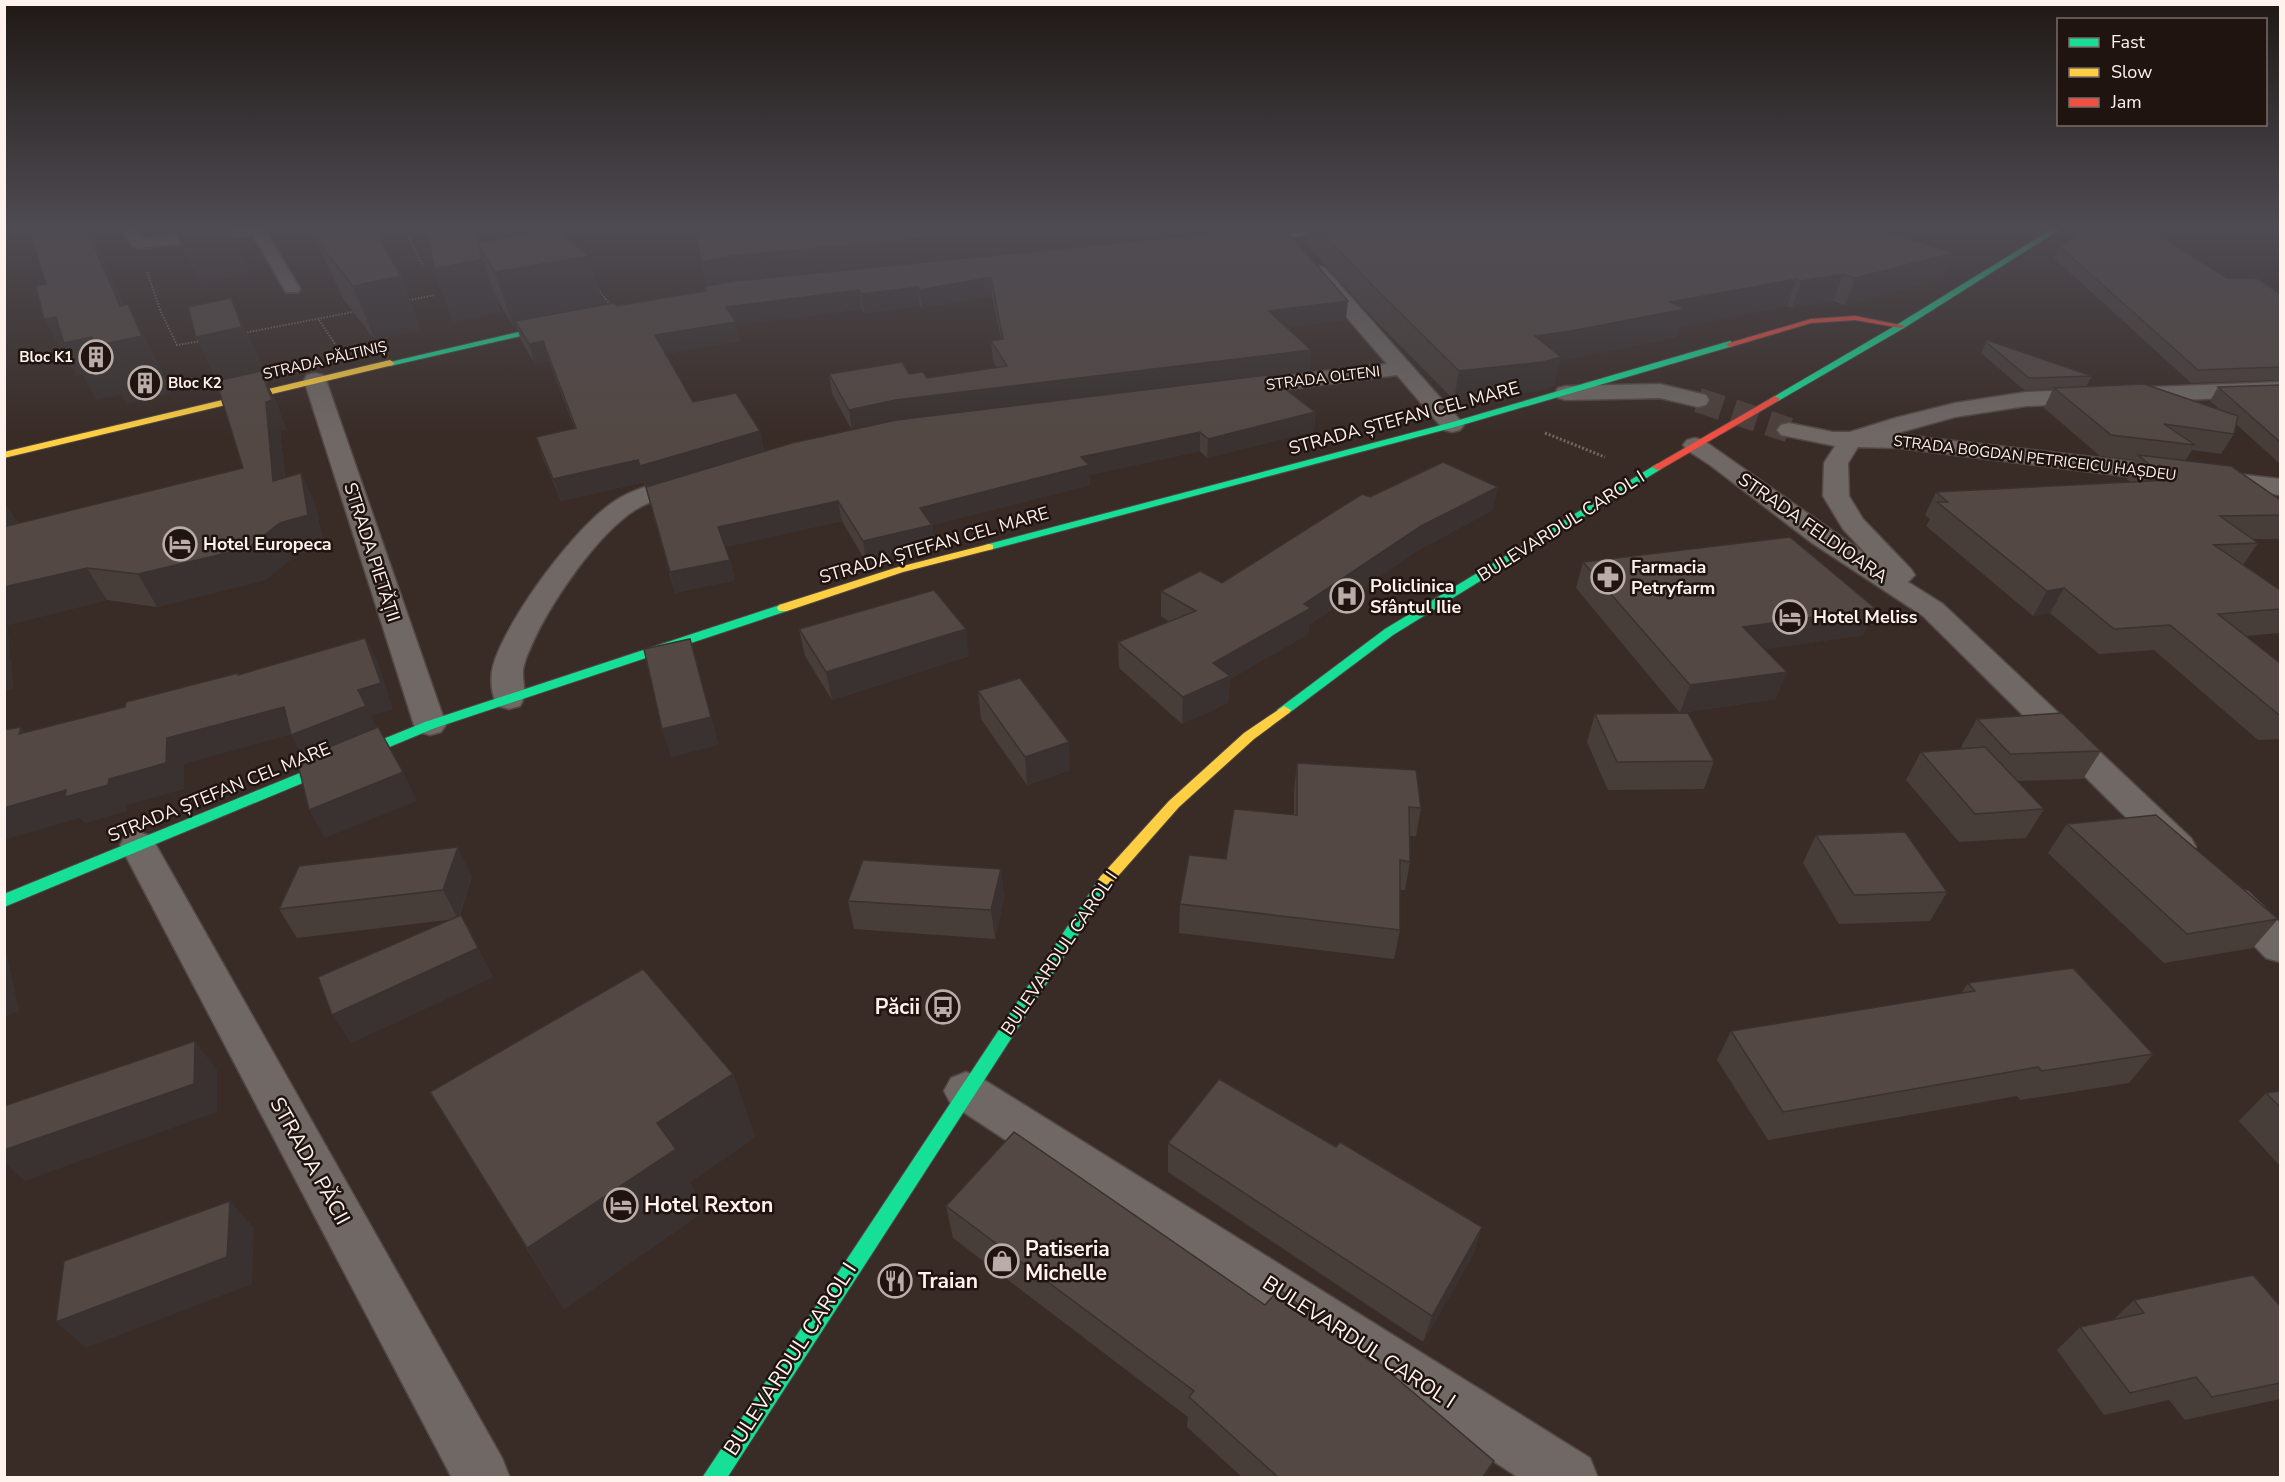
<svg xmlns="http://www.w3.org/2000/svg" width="2285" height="1482" viewBox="0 0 2285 1482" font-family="'Nunito Sans',sans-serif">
  <rect width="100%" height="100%" fill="#392c27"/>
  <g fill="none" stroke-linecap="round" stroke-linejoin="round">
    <polyline stroke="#4d403b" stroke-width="25" stroke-dasharray="25 12" stroke-linecap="butt" points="1698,400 1789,430"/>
    <defs>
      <polygon id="lane" points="121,228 136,228 142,238 233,228 264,228 300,289 298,292 286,292 253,235 138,248 133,246"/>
      <g id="street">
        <polygon points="1318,266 1325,268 1460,420 1464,425 1460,430 1452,432 1444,430 1397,375 1235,396 1227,394 1224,389 1227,384 1235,382 1387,364 1311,276 1309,272 1311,268"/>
        <polygon points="315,373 323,375 326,380 446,725 441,732 430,735 419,732 414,725 304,380 307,375"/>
        <polygon points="2280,382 2280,396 2026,406 1955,417 1894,434 2280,479 2280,495 1899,448 1858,447 1848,463 1849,496 1863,519 1911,569 1915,575 1908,582 1943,604 2191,838 2196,847 2191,856 2178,860 2165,856 1923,616 1812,543 1710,465 1687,450 1683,445 1687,440 1695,438 1703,440 1867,555 1843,529 1823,496 1824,463 1835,446 1781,435 1777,430 1781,425 1789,423 1833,432 1850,432 1895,418 1955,403 2026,392"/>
        <polygon points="1660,384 1706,395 1709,400 1706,405 1698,407 1660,398 1566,400 1558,398 1555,393 1558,388 1566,386"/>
        <path d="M692 475 701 478 705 483 701 488C680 494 654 498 635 510 596 535 548 606 530 649 527 655 524 663 523 670 522 684 528 694 520 706L509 709 498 706C491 696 490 678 493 666 506 620 576 524 618 499 639 486 668 481 692 475Z"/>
        <polygon points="138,832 151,836 156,845 502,1458 510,1478 452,1478 120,845 125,836"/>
        <polygon points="2235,888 2248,892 2280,923 2280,962 2266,958 2222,912 2216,902 2222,892"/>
        <polygon points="966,1072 981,1078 1590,1458 1598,1478 1519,1478 951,1104 944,1091 951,1078"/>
      </g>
      <g id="fast">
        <polygon points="1347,228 1374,228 1247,242 1243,240 1247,238"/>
        <polygon points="2054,228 2062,228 1904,328 1778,401 1770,399 1898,324"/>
        <polygon points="562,322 565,322 565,326 390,366 386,363"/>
        <polygon points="1730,341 1734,344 1733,346 1455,427 993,549 989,550 983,547 985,545 1449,423"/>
        <polygon points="1657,464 1661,465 1661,469 1393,635 1289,713 1284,714 1277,710 1385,629"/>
        <polygon points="783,604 789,608 787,611 435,728 4,907 4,894 425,722"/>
        <polygon points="1106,874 1111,876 1114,880 1111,884 727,1478 702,1478 1101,876"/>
      </g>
      <g id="slow">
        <polygon points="390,360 394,363 393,365 4,458 4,452"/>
        <polygon points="989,544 993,545 993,549 903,572 787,611 779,611 777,608 779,605 895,568"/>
        <polygon points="1284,706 1291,710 1289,713 1254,739 1179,807 1111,884 1101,884 1098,880 1101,876 1169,801 1244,733"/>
      </g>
      <g id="jam">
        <polygon points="1855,316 1905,326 1901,328 1855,320 1811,323 1730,347 1726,344 1811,319"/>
        <polygon points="1775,396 1780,399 1778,401 1661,469 1657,470 1652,467"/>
      </g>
    </defs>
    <use href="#lane" stroke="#534844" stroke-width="4"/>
    <use href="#street" stroke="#534844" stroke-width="3"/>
    <use href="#fast" stroke="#534844" stroke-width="2"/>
    <use href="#slow" stroke="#534844" stroke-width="2"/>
    <use href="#jam" stroke="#534844" stroke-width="2"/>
    <g stroke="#706865" stroke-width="2" stroke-dasharray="1.5 1.5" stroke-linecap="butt">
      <polyline points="404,228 423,266"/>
      <polyline points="634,228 638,236"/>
      <polyline points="147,272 161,312 177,345 202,341"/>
      <polyline points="596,287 612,307"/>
      <polyline points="406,301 435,295"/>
      <polyline points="319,320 335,344"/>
      <polyline points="244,333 358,311"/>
    </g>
    <polyline stroke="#706865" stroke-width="3" stroke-dasharray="2 2" stroke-linecap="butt" points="1545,433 1605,457"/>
    <use href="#lane" fill="#6f6865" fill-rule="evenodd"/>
    <use href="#street" fill="#6f6865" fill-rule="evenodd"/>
    <use href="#fast" fill="#16e098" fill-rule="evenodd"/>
    <use href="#slow" fill="#ffcf43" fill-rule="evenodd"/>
    <use href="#jam" fill="#f24e42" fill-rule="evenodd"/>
  </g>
  <g fill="#473e3a" fill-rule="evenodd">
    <polygon points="173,228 228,228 249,273 201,283"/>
    <polygon points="309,228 373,228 401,276 421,330 375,340 344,300"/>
    <path d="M427 228H478L482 242 549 228H561L556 229 603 305 617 306 706 291V286L701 262 1219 233 1239 231 1236 228H1292L1285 229 1346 320 1287 327 1311 350 1310 370 1184 385 1315 412 1314 431 1207 458 1200 451 1089 475 1090 485 932 525 935 545 866 562 842 521 725 547 730 560 735 580 675 593 644 482 561 501 543 458 536 437 575 429 549 361 535 364 521 340 516 325 513 326 496 297 500 312 453 322 434 269ZM992 296 1001 339 991 341 993 361 997 368 927 378 909 374H829L832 394 852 430 764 451 760 431 693 402 666 354 740 341 736 325 862 309 864 313 920 306 922 308Z"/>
    <polygon points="1306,228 1874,228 1953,253 1942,279 1845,305 1833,301 1792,308 1787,306 1680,327 1677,337 1560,361 1554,386 1537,391 1454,400 1372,317 1305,242"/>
    <polygon points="2091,228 2180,228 2164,239 2227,278 2280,294 2280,380 2191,383 2054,258 2059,246"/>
    <polygon points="196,337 257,353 268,383 267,384 275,399 286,429 280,431 285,478 301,473 315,504 324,546 296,555 265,580 157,607 107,600 7,625 13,688 4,690 4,491 6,507 7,507 18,523 243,468 218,381"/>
    <polygon points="1987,340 2092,376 2086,387 2219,409 2210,401 2218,387 2280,385 2280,463 2278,462 2236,424 2234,434 2221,454 2192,450 2185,461 2280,500 2280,539 2252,539 2258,543 2243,565 2280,590 2280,633 2246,636 2280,663 2280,739 2258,740 2154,650 2099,654 2050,613 2033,616 1926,526 1930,519 1925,515 1936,492 2130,482 2126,478 2136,460 2100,456 2044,408 2053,389 2024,390 1981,353"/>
    <polygon points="1370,497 1493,510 1417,551 1309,625 1308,634 1230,679 1228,703 1182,724 1119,668 1118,642 1170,622 1161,616 1161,591 1222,583"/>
    <polygon points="1583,562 1875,608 1863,635 1765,649 1776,699 1680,713 1576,588"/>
    <polygon points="799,629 969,656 832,700 805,656"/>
    <polygon points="978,691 1070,770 1027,785 981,719"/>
    <polygon points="1595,714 1714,761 1704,789 1608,790 1587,742"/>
    <polygon points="1977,719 2101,751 2083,779 2017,781 2044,809 2026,838 1959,842 1906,780 1921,752 1963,749 1961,747"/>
    <polygon points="1297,763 1421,808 1416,836 1410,836 1410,862 1405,890 1400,890 1400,930 1394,959 1179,933 1180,904 1226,859 1294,815 1294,791"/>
    <polygon points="2067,824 2278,919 2253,948 2164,963 2048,853"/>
    <polygon points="1816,835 1947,892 1930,921 1839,924 1803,863"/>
    <polygon points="1001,869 1004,898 995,939 854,929 848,901"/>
    <polygon points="472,876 460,915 493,977 351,1043 447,920 297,938 279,909"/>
    <polygon points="1968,983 2153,1054 2129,1083 2020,1100 2017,1096 1768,1140 1717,1060 1731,1031 1961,994"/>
    <polygon points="733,1074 755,1137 690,1182 703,1212 564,1309 430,1092"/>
    <polygon points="2280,1091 2280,1166 2239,1121 2266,1093"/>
    <polygon points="1168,1143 1336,1147 1482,1227 1473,1255 1423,1342 1168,1172"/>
    <polygon points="946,1206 1486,1478 1243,1478 1187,1427 1188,1417 953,1238"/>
    <polygon points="2134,1300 2280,1306 2280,1399 2185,1420 2169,1400 2104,1415 2057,1350 2080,1327 2113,1320"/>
  </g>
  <g fill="#3a3230">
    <polygon points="86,228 89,228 138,337 128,304 157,360 171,393 126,404 121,395 97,400 82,374 76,376 44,319 56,317 92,337 120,306"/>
    <polygon points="175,228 228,228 249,273 201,283"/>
    <polygon points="475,228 478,228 485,256 480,246"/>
    <polygon points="1031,228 1219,228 1219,235 706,289 701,262 732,256"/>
    <polygon points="1242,228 1292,228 1241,233"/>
    <polygon points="2169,228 2180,228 2152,247 2158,235"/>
    <polygon points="479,246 500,312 453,322 434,269"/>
    <polygon points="1953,253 1942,279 1845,305 1855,278"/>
    <polygon points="589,256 604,308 515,321 516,325 513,326 495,272"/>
    <polygon points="1843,274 1833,301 1792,308 1801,281"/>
    <polygon points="401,276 421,330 375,340 353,286"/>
    <polygon points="991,277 992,296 922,308 919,290"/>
    <polygon points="1796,279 1787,306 1680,327 1677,337 1560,361 1554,386 1537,391 1454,400 1459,371 1535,336 1670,302"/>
    <polygon points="918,287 920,306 864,313 861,294"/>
    <polygon points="859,290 862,309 736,325 740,341 660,355 655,335 726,307"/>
    <polygon points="231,298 257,353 268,383 267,384 275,399 286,429 280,431 288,512 225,394 196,337"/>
    <polygon points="1348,301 1346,320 1268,330 1269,311"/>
    <polygon points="543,341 549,361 535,364 529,344"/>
    <polygon points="1311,350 1310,370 898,421 852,431 849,410 895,400"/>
    <polygon points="1315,412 1314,431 1207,458 1208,439"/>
    <polygon points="760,431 764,452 646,487 644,482 561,501 553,479"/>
    <polygon points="1200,432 1200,451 1089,475 1090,485 932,525 935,545 866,562 863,541 920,508 1081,457"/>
    <polygon points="301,473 315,504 324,546 296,555 265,580 157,607 138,574"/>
    <polygon points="1498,487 1493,510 1417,551 1309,625 1308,634 1230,679 1228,703 1182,724 1183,697 1213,663 1304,604 1421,526"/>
    <polygon points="4,491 7,512 7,507 28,538 4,533"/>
    <polygon points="838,501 842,521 723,548 718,527"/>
    <polygon points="730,560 735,580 675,593 670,572"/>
    <polygon points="87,568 107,600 7,625 13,688 4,690 4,587"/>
    <polygon points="2064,588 2050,613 2033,616 2047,591"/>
    <polygon points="1875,608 1863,635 1733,654 1743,627"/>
    <polygon points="966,629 969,656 832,700 826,672"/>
    <polygon points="365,638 378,663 393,709 371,716 379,732 306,761 291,735 296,733 184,764 184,789 127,805 127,811 85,823 80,818 4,840 4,808 109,779 167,738 284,707 358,690"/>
    <polygon points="690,639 719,745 671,757 662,729"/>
    <polygon points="1787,672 1776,699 1680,713 1690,685"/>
    <polygon points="21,727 40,753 19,734"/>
    <polygon points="1069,742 1070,770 1027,785 1025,757"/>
    <polygon points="403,772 417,801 325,838 309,810"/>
    <polygon points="458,847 472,876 458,919 443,890"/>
    <polygon points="1001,869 1004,898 995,939 991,910"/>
    <polygon points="4,941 19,1011 4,1017"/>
    <polygon points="478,948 493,977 351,1043 332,1015"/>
    <polygon points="195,1041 217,1070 217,1112 25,1181 4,1162 4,1150"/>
    <polygon points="733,1074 755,1137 690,1182 703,1212 564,1309 527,1248 657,1123"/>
    <polygon points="230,1201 254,1228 252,1284 86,1348 56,1322"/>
    <polygon points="1482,1227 1473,1255 1423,1342 1432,1316"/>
    <polygon points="1494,1461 1486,1478 1482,1478"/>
  </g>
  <g fill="#534844" stroke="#3a3230" stroke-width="1.5">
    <polygon points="28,228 86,228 120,306 128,304 142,336 95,346 92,337 64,343 56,317 44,319 36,286 46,284"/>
    <polygon points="175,228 197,228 177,232"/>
    <polygon points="313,228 373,228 401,276 353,286 323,248"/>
    <polygon points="427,228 475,228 478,243 555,228 589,256 495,272 479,246 482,259 434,269"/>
    <polygon points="695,228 1031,228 732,256 701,262"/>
    <polygon points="1271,228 1284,228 1348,301 1269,311 1311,350 895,400 849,410 829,374 902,362 909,374 923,372 927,378 1007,366 991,341 1003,339 991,277 919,290 918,287 861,294 859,290 726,307 736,322 655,335 693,402 736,393 760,431 640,466 638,460 553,479 536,437 576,428 543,341 529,344 515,321 614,303 617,306 706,291 705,286 735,281"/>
    <polygon points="1318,228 1873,228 1953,253 1855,278 1843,274 1801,281 1796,279 1670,302 1685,309 1571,331 1535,336 1561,357 1543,362 1459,371 1376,289"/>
    <polygon points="2091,228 2169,228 2158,235 2227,278 2258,279 2280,294 2280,367 2198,370 2059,246"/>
    <polygon points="231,298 242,327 196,337 188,307"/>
    <polygon points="1987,340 2092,376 2029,378 1986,342"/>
    <polygon points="261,371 272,400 266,402 273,481 301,473 308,515 280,523 248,548 138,574 87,568 4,587 4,507 7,507 7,526 243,468 216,381"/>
    <polygon points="1267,375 1315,412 1208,439 1200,432 1081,457 1089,465 920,508 932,525 863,541 838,501 718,527 730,560 670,572 646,487 792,443 896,420"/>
    <polygon points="2144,384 2238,416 2234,434 2164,424 2195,445 2111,435 2054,388"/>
    <polygon points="2280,385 2280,442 2218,387"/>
    <polygon points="2138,455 2231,466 2280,500 2280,515 2220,516 2258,543 2214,545 2280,590 2280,609 2218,614 2280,663 2280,714 2278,714 2170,625 2114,629 2064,588 2047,591 1937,502 1948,502 1936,492 2168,480"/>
    <polygon points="1443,462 1498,487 1421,526 1304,604 1311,608 1213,663 1230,676 1183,697 1118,642 1196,611 1161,591 1200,571 1222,583 1362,494 1370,497"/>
    <polygon points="1790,537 1875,608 1743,627 1787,672 1690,685 1583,562"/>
    <polygon points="934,590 966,629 826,672 799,629"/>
    <polygon points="365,638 381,683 358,690 366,706 291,735 284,707 167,738 166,763 109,779 108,785 65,797 66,790 4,808 4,730 21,727 19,734 125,707 126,702 238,673 238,675"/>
    <polygon points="690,639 711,717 662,729 644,649"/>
    <polygon points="1020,678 1069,742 1025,757 978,691"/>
    <polygon points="1688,713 1714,761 1617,762 1595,714"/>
    <polygon points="2062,713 2101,751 2010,754 1977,719"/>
    <polygon points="378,727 403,772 309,810 297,760"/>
    <polygon points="1985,747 2044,809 1975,814 1921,752"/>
    <polygon points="1297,763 1416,770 1421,808 1409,807 1410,862 1400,860 1400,930 1180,904 1189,855 1226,859 1234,809 1297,815"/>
    <polygon points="2156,815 2278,919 2187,934 2067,824"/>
    <polygon points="1905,832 1947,892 1854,895 1816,835"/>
    <polygon points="458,847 443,890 279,909 299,866"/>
    <polygon points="863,860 1001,869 991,910 848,901"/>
    <polygon points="461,915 478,948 332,1015 318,977"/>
    <polygon points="2073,968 2153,1054 2042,1071 2038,1067 1783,1112 1731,1031 1975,991 1968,983"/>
    <polygon points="643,969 733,1074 657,1123 676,1149 527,1248 430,1092"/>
    <polygon points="195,1041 194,1084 4,1150 4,1106"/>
    <polygon points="1219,1079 1336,1147 1340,1142 1482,1227 1432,1316 1168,1143"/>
    <polygon points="2280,1091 2280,1107 2266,1093"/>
    <polygon points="1014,1132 1265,1305 1279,1289 1372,1363 1375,1360 1494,1461 1482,1478 1279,1478 1189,1397 1194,1391 946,1206"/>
    <polygon points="230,1201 227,1257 56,1322 64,1261"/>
    <polygon points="2253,1275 2280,1306 2280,1383 2212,1397 2196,1377 2130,1393 2080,1327 2144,1313 2134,1300"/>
  </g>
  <linearGradient id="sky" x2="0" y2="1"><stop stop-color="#1f1815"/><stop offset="0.52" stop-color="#4e4b52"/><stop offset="1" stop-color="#4e4b52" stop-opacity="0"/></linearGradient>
  <rect width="2285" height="436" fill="url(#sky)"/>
  <defs>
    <symbol id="building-ring" viewBox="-11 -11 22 22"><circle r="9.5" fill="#201410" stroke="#baaca7" stroke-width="1.5"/><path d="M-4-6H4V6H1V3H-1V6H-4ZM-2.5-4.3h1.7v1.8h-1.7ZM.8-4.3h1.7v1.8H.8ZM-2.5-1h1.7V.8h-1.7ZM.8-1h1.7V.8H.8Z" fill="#baaca7"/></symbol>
    <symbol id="hotel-ring" viewBox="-11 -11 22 22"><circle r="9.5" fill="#201410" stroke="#baaca7" stroke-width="1.5"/><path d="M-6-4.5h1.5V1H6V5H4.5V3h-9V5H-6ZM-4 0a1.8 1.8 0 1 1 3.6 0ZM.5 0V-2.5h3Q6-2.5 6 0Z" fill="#baaca7"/></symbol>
    <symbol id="pharmacy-ring" viewBox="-11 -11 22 22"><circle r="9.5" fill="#201410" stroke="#baaca7" stroke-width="1.5"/><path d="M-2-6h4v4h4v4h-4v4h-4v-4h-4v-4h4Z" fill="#baaca7"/></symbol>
    <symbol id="hospital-ring" viewBox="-11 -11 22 22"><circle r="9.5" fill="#201410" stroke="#baaca7" stroke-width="1.5"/><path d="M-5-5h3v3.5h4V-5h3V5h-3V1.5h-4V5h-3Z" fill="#baaca7"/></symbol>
    <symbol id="bus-ring" viewBox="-11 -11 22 22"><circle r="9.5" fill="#201410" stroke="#baaca7" stroke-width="1.5"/><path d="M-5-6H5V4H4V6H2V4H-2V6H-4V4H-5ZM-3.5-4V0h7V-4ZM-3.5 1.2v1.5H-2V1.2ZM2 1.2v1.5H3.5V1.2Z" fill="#baaca7"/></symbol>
    <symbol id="shop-ring" viewBox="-11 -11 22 22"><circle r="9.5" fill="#201410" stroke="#baaca7" stroke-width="1.5"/><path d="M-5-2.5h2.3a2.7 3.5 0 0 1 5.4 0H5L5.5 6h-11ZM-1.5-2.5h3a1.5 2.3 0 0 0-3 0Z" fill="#baaca7"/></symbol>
    <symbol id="restaurant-ring" viewBox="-11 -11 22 22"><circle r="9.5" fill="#201410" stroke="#baaca7" stroke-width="1.5"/><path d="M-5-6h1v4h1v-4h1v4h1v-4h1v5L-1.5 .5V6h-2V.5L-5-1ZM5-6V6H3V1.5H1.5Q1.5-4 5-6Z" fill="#baaca7"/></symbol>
  </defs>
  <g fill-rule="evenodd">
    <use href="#building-ring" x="77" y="338" width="38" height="38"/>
    <use href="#building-ring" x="126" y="364" width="38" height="38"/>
    <use href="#hotel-ring" x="161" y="525" width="38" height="38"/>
    <use href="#pharmacy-ring" x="1589" y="558" width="38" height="38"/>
    <use href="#hospital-ring" x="1328" y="577" width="38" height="38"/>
    <use href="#hotel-ring" x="1771" y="598" width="38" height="38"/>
    <use href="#bus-ring" x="924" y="988" width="38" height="38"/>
    <use href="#hotel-ring" x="602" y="1186" width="38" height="38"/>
    <use href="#shop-ring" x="983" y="1242" width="38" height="38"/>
    <use href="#restaurant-ring" x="876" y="1262" width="38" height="38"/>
  </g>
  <g text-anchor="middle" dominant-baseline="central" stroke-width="5" stroke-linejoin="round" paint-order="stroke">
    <g font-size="15" font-weight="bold" fill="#fff1ec" stroke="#201410" text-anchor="end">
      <text x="73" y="357">Bloc K1</text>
      <text x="168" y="383" text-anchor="start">Bloc K2</text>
    </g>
    <g font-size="15" fill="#fff1ec" stroke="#201410">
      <text transform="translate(325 360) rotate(-13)">STRADA PĂLTINIȘ</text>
      <text transform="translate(1323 378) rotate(-7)">STRADA OLTENI</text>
      <text transform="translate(2035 458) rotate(7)">STRADA BOGDAN PETRICEICU HAȘDEU</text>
    </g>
    <g font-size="18" fill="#fff1ec" stroke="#201410">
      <text transform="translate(1404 418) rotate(-15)">STRADA ȘTEFAN CEL MARE</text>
      <text transform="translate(1561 526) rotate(-32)">BULEVARDUL CAROL I</text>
      <text transform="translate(1813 528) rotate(35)">STRADA FELDIOARA</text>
      <text transform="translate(934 545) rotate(-16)">STRADA ȘTEFAN CEL MARE</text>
      <text transform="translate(372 552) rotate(72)">STRADA PIETĂȚII</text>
      <text transform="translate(219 792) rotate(-22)">STRADA ȘTEFAN CEL MARE</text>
      <text transform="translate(1059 953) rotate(-56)">BULEVARDUL CAROL I</text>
    </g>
    <g font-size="18" font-weight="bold" fill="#fff1ec" stroke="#201410" text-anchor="start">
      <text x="203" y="544">Hotel Europeca</text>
      <text x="1631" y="567">Farmacia<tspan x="1631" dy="21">Petryfarm</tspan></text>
      <text x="1370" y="586">Policlinica<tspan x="1370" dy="21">Sfântul Ilie</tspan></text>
      <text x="1813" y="617">Hotel Meliss</text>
    </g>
    <g font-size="21" font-weight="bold" fill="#fff1ec" stroke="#201410" text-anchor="start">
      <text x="920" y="1007" text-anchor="end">Păcii</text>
      <text x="644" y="1205">Hotel Rexton</text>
      <text x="1025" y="1249">Patiseria<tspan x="1025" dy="24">Michelle</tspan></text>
      <text x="918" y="1281">Traian</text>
    </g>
    <g font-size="21" fill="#fff1ec" stroke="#201410">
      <text transform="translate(310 1161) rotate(61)">STRADA PĂCII</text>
      <text transform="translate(1359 1342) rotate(33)">BULEVARDUL CAROL I</text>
      <text transform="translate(790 1359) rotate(-57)">BULEVARDUL CAROL I</text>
    </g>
  </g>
  <rect width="2285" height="1482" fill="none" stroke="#fff1ec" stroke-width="12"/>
  <rect x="2057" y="18" width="210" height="108" fill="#201410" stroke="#796c68" stroke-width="1.5"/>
  <rect x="2069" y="38" width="30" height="9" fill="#16e098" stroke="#796c68" stroke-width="1.5"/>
  <text x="2111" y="48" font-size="18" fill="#fff1ec">Fast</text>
  <rect x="2069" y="68" width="30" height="9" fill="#ffcf43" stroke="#796c68" stroke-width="1.5"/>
  <text x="2111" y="78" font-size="18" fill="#fff1ec">Slow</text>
  <rect x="2069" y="98" width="30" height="9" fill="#f24e42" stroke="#796c68" stroke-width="1.5"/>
  <text x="2111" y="108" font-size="18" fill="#fff1ec">Jam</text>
</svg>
